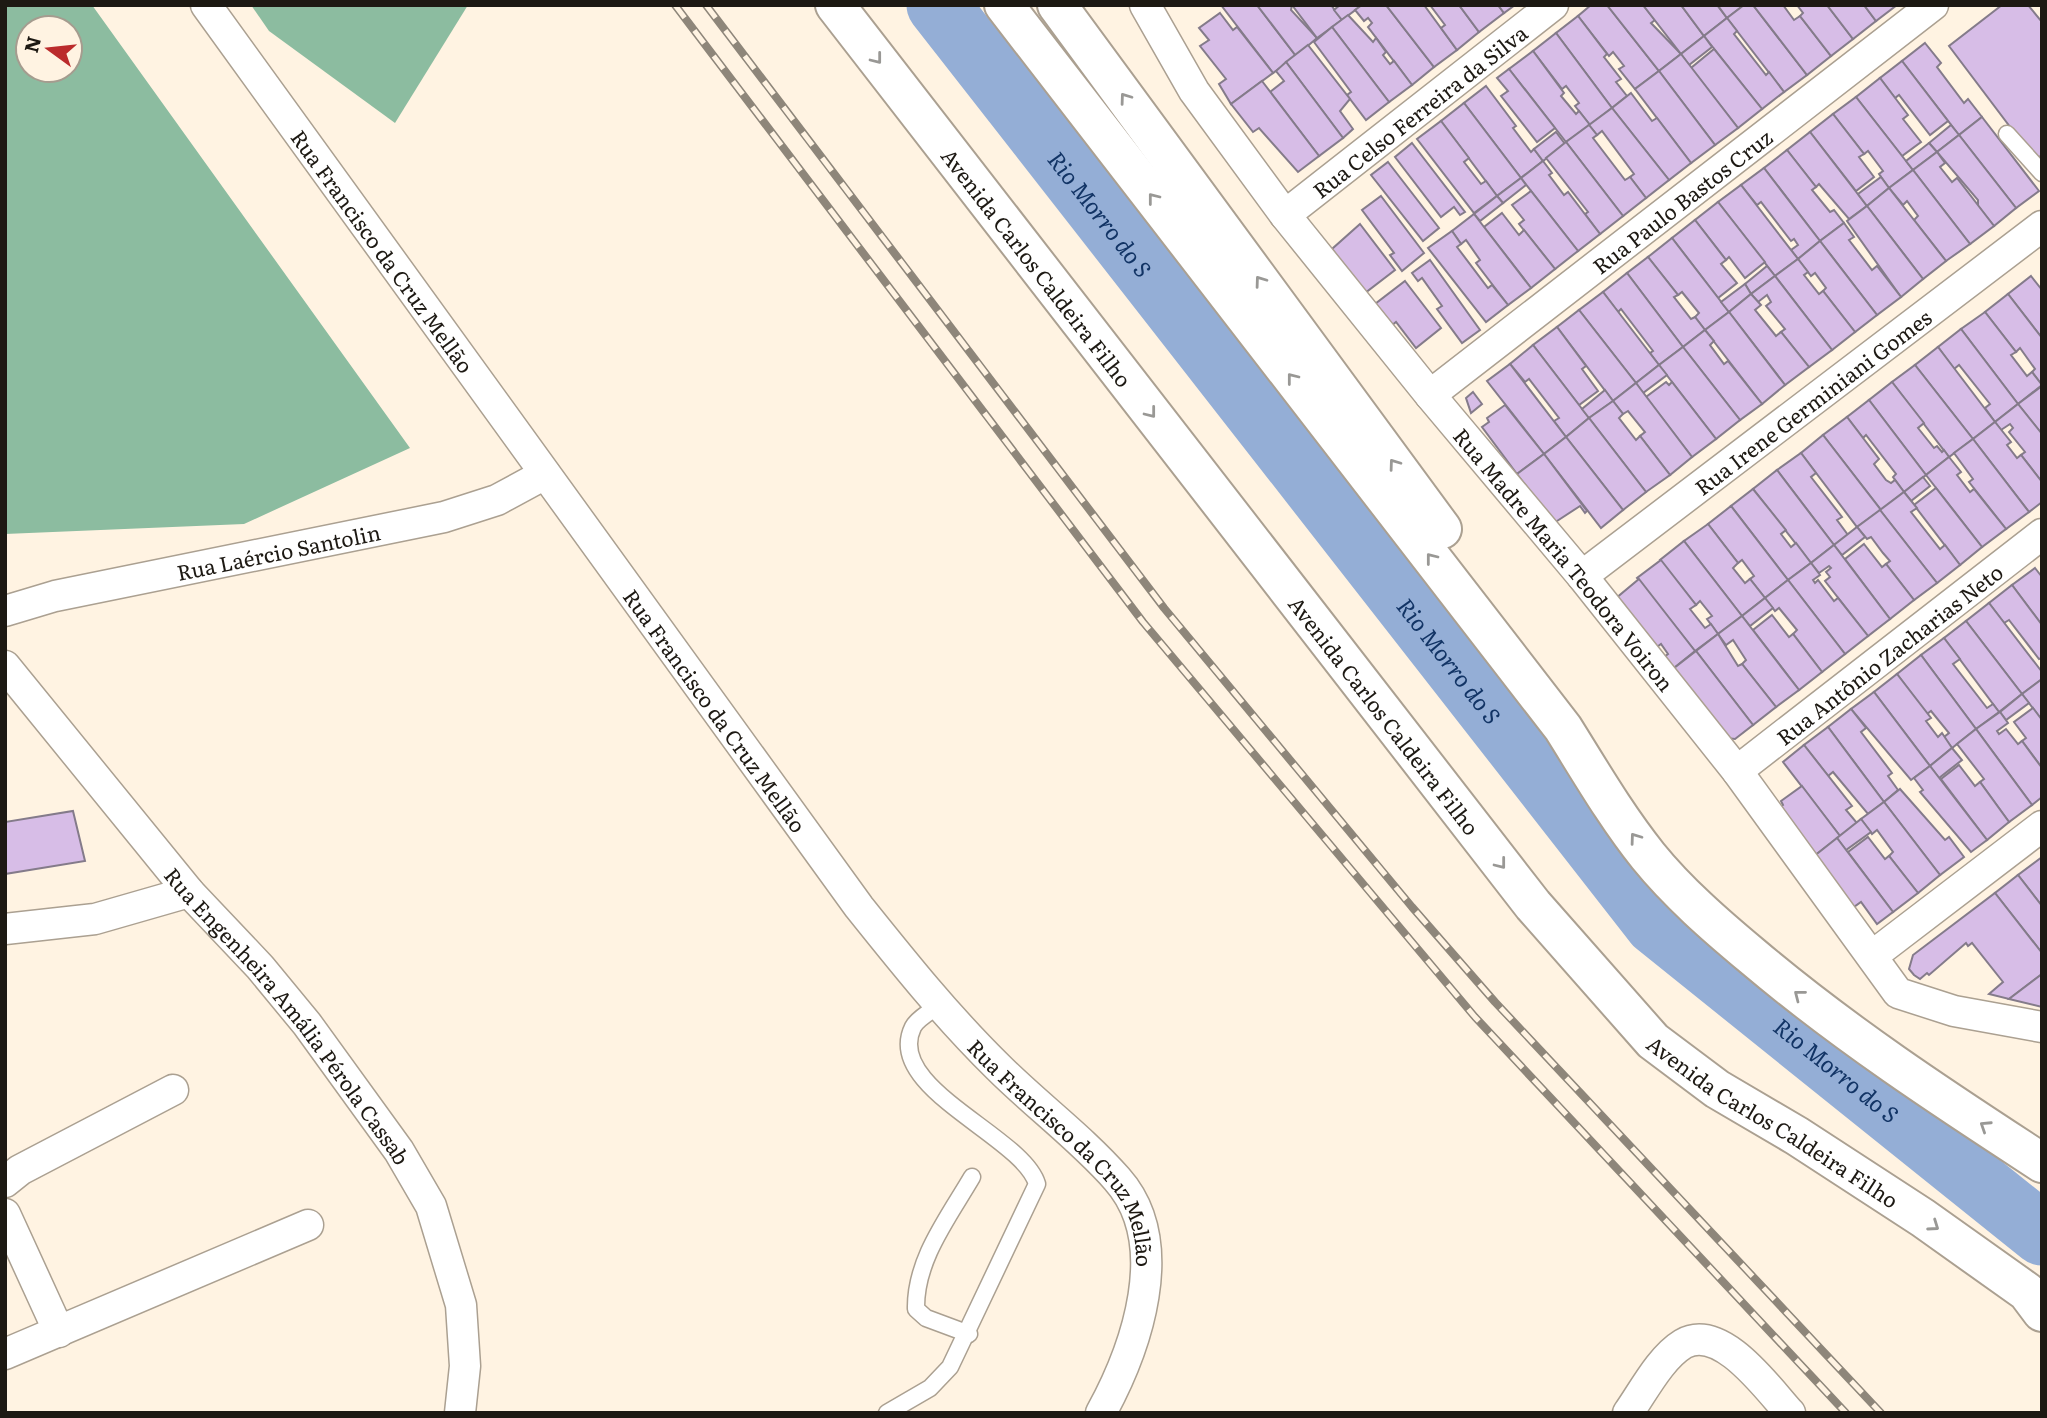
<svg xmlns="http://www.w3.org/2000/svg" width="2047" height="1418" viewBox="0 0 2047 1418" font-family="Literata,serif">
  <rect width="100%" height="100%" fill="#fff3e2"/>
  <g fill="#8cbca0" fill-rule="evenodd">
    <path d="M5 5H92L410 448 244 524 5 534ZM28 28H70V70H28Z"/>
    <polygon points="251,5 468,5 395,123 269,31"/>
  </g>
  <g fill="none" stroke-linecap="round" stroke-linejoin="round">
    <path stroke="#94aed6" stroke-width="63" id="s1" d="M938 5 1656 924 2042 1234"/>
  </g>
  <g fill="#d7bde7" stroke="#847b8a" stroke-width="2">
    <polygon points="1221,5 1257,5 1296,56 1273,73"/>
    <polygon points="1257,5 1292,5 1291,10 1317,38 1296,56"/>
    <polygon points="1292,5 1331,5 1342,20 1317,38"/>
    <polygon points="1340,5 1362,5 1342,20 1334,10"/>
    <polygon points="1386,5 1434,67 1412,85 1368,27 1372,23 1368,18 1364,21 1355,10 1362,5"/>
    <polygon points="1386,5 1424,5 1457,50 1434,67"/>
    <polygon points="1430,5 1459,5 1479,32 1457,50 1441,28 1445,25"/>
    <polygon points="1459,5 1498,5 1504,13 1479,32"/>
    <polygon points="1498,5 1515,5 1504,13"/>
    <polygon points="1591,5 1607,5 1659,71 1635,89 1619,69 1624,66 1613,52 1609,56 1578,16"/>
    <polygon points="1607,5 1643,5 1655,20 1651,23 1681,54 1659,71"/>
    <polygon points="1643,5 1681,5 1704,36 1681,54"/>
    <polygon points="1681,5 1717,5 1727,18 1704,36"/>
    <polygon points="1721,5 1744,5 1727,18 1719,7"/>
    <polygon points="1744,5 1753,5 1807,75 1784,92 1727,18"/>
    <polygon points="1753,5 1783,5 1794,20 1800,16 1831,56 1807,75"/>
    <polygon points="1797,5 1827,5 1853,39 1831,56 1800,16 1803,13"/>
    <polygon points="1827,5 1864,5 1876,21 1853,39"/>
    <polygon points="1864,5 1897,5 1876,21"/>
    <polygon points="2002,5 2028,5 2042,22 2042,155 2035,160 1949,46"/>
    <polygon points="1220,13 1233,30 1237,27 1273,73 1231,104 1219,84 1226,79 1200,46 1209,40 1199,28"/>
    <polygon points="1348,15 1373,42 1376,38 1386,52 1383,55 1390,64 1394,61 1412,85 1389,102 1332,27"/>
    <polygon points="1578,16 1607,54 1604,57 1621,79 1616,82 1627,96 1612,108 1556,33"/>
    <polygon points="1727,18 1737,31 1734,34 1766,75 1769,72 1784,92 1762,109 1704,36"/>
    <polygon points="1332,27 1389,102 1366,120 1347,95 1351,92 1314,42"/>
    <polygon points="1556,33 1612,108 1590,125 1575,106 1579,103 1566,86 1562,89 1533,51"/>
    <polygon points="1704,36 1712,47 1689,65 1681,54"/>
    <polygon points="1925,43 1941,63 1937,67 1964,103 1968,99 1982,117 1959,135 1902,61"/>
    <polygon points="1308,45 1350,99 1340,111 1353,129 1343,138 1286,62"/>
    <polygon points="1714,49 1762,109 1738,128 1691,68"/>
    <polygon points="1533,51 1564,93 1561,96 1576,114 1579,111 1590,125 1566,142 1509,69"/>
    <polygon points="1681,54 1738,128 1715,145 1659,71"/>
    <polygon points="1902,61 1948,121 1930,135 1899,95 1895,98 1880,78"/>
    <polygon points="1286,62 1343,138 1319,156 1270,92 1284,81 1276,71"/>
    <polygon points="1509,69 1555,128 1537,142 1501,96 1508,91 1497,78"/>
    <polygon points="1659,71 1715,145 1691,163 1635,89"/>
    <polygon points="1880,78 1908,115 1903,119 1921,142 1902,156 1856,97"/>
    <polygon points="1262,81 1319,156 1298,172 1259,128 1253,132 1231,104"/>
    <polygon points="1486,86 1516,126 1513,128 1531,152 1534,149 1543,161 1521,178 1464,103"/>
    <polygon points="1631,93 1652,121 1657,118 1691,163 1669,180 1612,108"/>
    <polygon points="1856,97 1913,170 1889,188 1879,174 1883,171 1868,151 1864,154 1833,114"/>
    <polygon points="1464,103 1521,178 1497,196 1441,121"/>
    <polygon points="1612,108 1669,180 1646,198 1630,177 1634,174 1602,131 1597,135 1589,125"/>
    <polygon points="1833,114 1864,154 1859,157 1874,177 1856,191 1810,132"/>
    <polygon points="1982,117 2039,191 2016,208 1959,135"/>
    <polygon points="1441,121 1469,158 1464,162 1481,184 1486,181 1497,196 1474,213 1417,139"/>
    <polygon points="1589,125 1597,135 1593,138 1625,180 1630,177 1646,198 1623,216 1566,142"/>
    <polygon points="1951,125 1959,135 1937,152 1929,143"/>
    <polygon points="1556,132 1565,144 1543,161 1534,149"/>
    <polygon points="1810,132 1867,206 1849,219 1819,184 1816,187 1787,150"/>
    <polygon points="1959,135 2016,208 1994,226 1978,206 1978,200 1937,152"/>
    <polygon points="1566,142 1623,216 1600,234 1585,214 1588,212 1546,158"/>
    <polygon points="1412,143 1465,212 1460,215 1454,207 1441,217 1395,157"/>
    <polygon points="1929,143 1937,152 1913,170 1906,161"/>
    <polygon points="1787,150 1816,187 1812,190 1830,212 1834,210 1844,223 1820,241 1764,168"/>
    <polygon points="1937,152 1945,163 1940,167 1952,182 1957,178 1994,226 1970,244 1913,170"/>
    <polygon points="1543,161 1552,173 1549,175 1564,195 1568,192 1600,234 1578,251 1521,178"/>
    <polygon points="1388,162 1439,228 1423,241 1371,175"/>
    <polygon points="1764,168 1820,241 1798,259 1791,250 1798,245 1794,239 1791,241 1761,202 1757,205 1741,185"/>
    <polygon points="1913,170 1970,244 1946,261 1914,220 1918,216 1907,201 1903,205 1889,188"/>
    <polygon points="1881,177 1889,188 1867,206 1858,194"/>
    <polygon points="1521,178 1526,185 1503,203 1497,196"/>
    <polygon points="1741,185 1798,259 1775,276 1718,202"/>
    <polygon points="1889,188 1946,261 1923,279 1867,206"/>
    <polygon points="1531,191 1578,251 1555,269 1519,224 1524,220 1512,205"/>
    <polygon points="1381,196 1424,253 1402,271 1390,255 1394,253 1362,210"/>
    <polygon points="1497,196 1503,203 1480,221 1474,214"/>
    <polygon points="1718,202 1765,262 1745,278 1729,257 1726,260 1695,220"/>
    <polygon points="1867,206 1923,279 1901,297 1847,221"/>
    <polygon points="1502,213 1519,235 1524,230 1555,269 1531,288 1484,227"/>
    <polygon points="1474,214 1531,288 1508,305 1476,263 1480,260 1466,240 1461,244 1452,231"/>
    <polygon points="1695,220 1726,260 1721,264 1737,283 1718,298 1672,238"/>
    <polygon points="1844,223 1854,237 1849,240 1872,270 1877,266 1901,297 1877,315 1820,241"/>
    <polygon points="1360,224 1395,270 1365,293 1332,249"/>
    <polygon points="1452,231 1461,244 1457,247 1488,288 1492,285 1508,305 1486,322 1428,248"/>
    <polygon points="1672,238 1729,312 1705,330 1695,317 1699,313 1682,292 1678,295 1648,257"/>
    <polygon points="1820,241 1877,315 1855,332 1823,291 1826,288 1815,273 1811,276 1798,259"/>
    <polygon points="1648,257 1678,295 1674,297 1691,319 1695,317 1705,330 1683,347 1627,273"/>
    <polygon points="1798,259 1808,272 1804,275 1819,294 1823,291 1855,332 1832,350 1775,276"/>
    <polygon points="1430,260 1480,330 1462,343 1437,309 1442,306 1422,278 1418,281 1412,273"/>
    <polygon points="1767,266 1775,276 1751,294 1745,284"/>
    <polygon points="1627,273 1683,347 1659,365 1650,353 1653,351 1621,309 1618,312 1603,292"/>
    <polygon points="1775,276 1832,350 1809,367 1781,332 1785,329 1766,306 1771,302 1767,295 1758,302 1751,294"/>
    <polygon points="2031,276 2042,290 2042,338 2008,294"/>
    <polygon points="1405,281 1441,328 1416,348 1396,322 1391,326 1375,304"/>
    <polygon points="1745,284 1751,294 1729,312 1721,302"/>
    <polygon points="1603,292 1659,365 1636,383 1579,310"/>
    <polygon points="1751,294 1761,305 1755,310 1776,336 1781,332 1809,367 1785,385 1729,312"/>
    <polygon points="2008,294 2042,338 2042,385 2032,372 2035,369 2020,348 2016,352 1985,312"/>
    <polygon points="1579,310 1636,383 1613,401 1557,327"/>
    <polygon points="1729,312 1785,385 1762,404 1705,330"/>
    <polygon points="1985,312 2016,352 2011,355 2027,376 2032,372 2042,385 2018,404 1961,329"/>
    <polygon points="1557,327 1586,366 1582,369 1598,391 1579,405 1533,345"/>
    <polygon points="1961,329 2018,404 1995,422 1985,408 1990,404 1959,365 1954,369 1938,347"/>
    <polygon points="1705,330 1714,341 1710,345 1724,364 1728,361 1762,404 1740,420 1683,347"/>
    <polygon points="1533,345 1589,418 1566,437 1554,421 1559,418 1529,379 1525,382 1510,364"/>
    <polygon points="1683,347 1740,420 1716,439 1659,365"/>
    <polygon points="1938,347 1995,422 1973,439 1915,365"/>
    <polygon points="1510,364 1566,437 1544,454 1487,381"/>
    <polygon points="1659,365 1667,375 1643,393 1636,383"/>
    <polygon points="1915,365 1973,439 1949,457 1892,382"/>
    <polygon points="1666,382 1669,385 1672,382 1716,439 1692,457 1646,397"/>
    <polygon points="1892,382 1924,423 1918,428 1934,448 1937,446 1942,452 1944,450 1949,457 1926,475 1869,400"/>
    <polygon points="1636,383 1692,457 1670,475 1640,436 1645,432 1628,411 1623,414 1613,401"/>
    <polygon points="2042,386 2042,434 2018,404"/>
    <polygon points="1605,390 1613,401 1589,418 1582,409"/>
    <polygon points="1473,392 1482,404 1471,413 1466,398"/>
    <polygon points="1869,400 1926,475 1904,492 1893,477 1896,474 1866,435 1863,438 1847,417"/>
    <polygon points="1613,401 1623,414 1619,418 1636,440 1640,436 1670,475 1646,492 1589,418"/>
    <polygon points="2018,404 2042,434 2042,482 2021,455 2025,452 2009,432 2013,428 2010,424 2001,430 1995,422"/>
    <polygon points="1505,405 1544,454 1517,474 1482,427 1489,422 1487,418"/>
    <polygon points="1847,417 1879,459 1874,464 1886,480 1891,483 1895,480 1904,492 1881,510 1823,435"/>
    <polygon points="1589,418 1646,492 1623,510 1566,437"/>
    <polygon points="1995,422 2011,442 2007,445 2017,458 2021,455 2042,482 2042,502 2029,512 1973,439"/>
    <polygon points="1823,435 1881,510 1857,527 1801,453"/>
    <polygon points="1566,437 1623,510 1601,528 1544,454"/>
    <polygon points="1973,439 2029,512 2006,529 1969,482 1973,479 1954,453"/>
    <polygon points="1801,453 1816,473 1811,477 1842,517 1837,520 1848,535 1834,545 1777,470"/>
    <polygon points="1544,454 1587,511 1585,513 1580,506 1554,523 1517,474"/>
    <polygon points="1949,457 1961,472 1957,475 1970,492 1974,489 2006,529 1982,547 1926,475"/>
    <polygon points="1777,470 1834,545 1811,563 1753,489"/>
    <polygon points="1923,477 1930,486 1911,501 1904,492"/>
    <polygon points="1936,488 1982,547 1960,565 1914,505"/>
    <polygon points="1753,489 1786,530 1781,534 1791,547 1796,543 1811,563 1788,580 1731,506"/>
    <polygon points="1904,492 1917,508 1911,512 1940,549 1945,545 1960,565 1937,583 1880,510"/>
    <polygon points="1731,506 1788,580 1765,598 1750,579 1754,576 1742,560 1738,563 1708,524"/>
    <polygon points="1880,510 1937,583 1914,600 1886,564 1890,561 1883,553 1871,537 1867,539 1857,527"/>
    <polygon points="1708,524 1738,563 1733,568 1745,583 1750,579 1765,598 1742,616 1684,541"/>
    <polygon points="1857,527 1865,537 1842,555 1834,545"/>
    <polygon points="1684,541 1742,616 1718,634 1707,619 1712,616 1700,601 1696,605 1660,560"/>
    <polygon points="1864,544 1882,567 1886,564 1914,600 1890,619 1845,559"/>
    <polygon points="1834,545 1890,619 1868,636 1825,581 1830,577 1826,572 1831,568 1829,566 1819,573 1811,563"/>
    <polygon points="1661,560 1696,605 1690,609 1705,628 1711,624 1718,634 1695,651 1637,578"/>
    <polygon points="1811,563 1820,575 1813,580 1815,583 1818,580 1834,601 1838,598 1868,636 1845,654 1788,580"/>
    <polygon points="2035,568 2042,577 2042,625 2012,585"/>
    <polygon points="1639,579 1695,651 1669,672 1660,660 1668,654 1661,644 1653,650 1615,599"/>
    <polygon points="1788,580 1845,654 1822,672 1793,634 1797,630 1779,608 1775,611 1765,598"/>
    <polygon points="2012,585 2042,625 2042,658 2039,659 2009,620 2004,623 1989,603"/>
    <polygon points="1765,598 1773,608 1750,626 1742,616"/>
    <polygon points="1989,603 2042,672 2042,679 2022,694 1966,621"/>
    <polygon points="1772,615 1789,637 1793,634 1822,672 1799,690 1753,630"/>
    <polygon points="1742,616 1799,690 1776,707 1742,664 1746,660 1735,643 1733,640 1726,645 1718,634"/>
    <polygon points="1966,621 2022,694 1999,712 1944,638"/>
    <polygon points="1718,634 1738,666 1742,664 1776,707 1753,725 1696,651"/>
    <polygon points="1944,638 1960,659 1953,664 1987,708 1993,704 1999,712 1976,729 1921,655"/>
    <polygon points="1696,651 1753,725 1735,739 1718,737 1669,672"/>
    <polygon points="1921,655 1976,729 1952,748 1944,737 1949,733 1931,711 1927,714 1897,674"/>
    <polygon points="1897,674 1931,718 1926,721 1938,737 1942,733 1952,748 1930,766 1874,692"/>
    <polygon points="2042,679 2042,720 2022,694"/>
    <polygon points="1874,692 1930,766 1911,780 1851,709"/>
    <polygon points="2022,694 2029,703 2006,720 2000,712"/>
    <polygon points="2033,708 2042,720 2042,768 2022,741 2026,738 2014,722"/>
    <polygon points="1851,709 1866,728 1861,732 1892,773 1888,776 1898,790 1884,802 1828,727"/>
    <polygon points="2000,712 2008,723 1997,731 1999,734 2006,729 2018,744 2022,741 2042,768 2042,797 2032,805 1976,729"/>
    <polygon points="1828,727 1884,802 1868,814 1833,772 1828,776 1804,745"/>
    <polygon points="1976,729 2032,805 2009,822 1980,782 1984,779 1957,744"/>
    <polygon points="1804,745 1852,806 1846,810 1857,823 1840,836 1783,762"/>
    <polygon points="1952,748 1962,760 1939,778 1930,766"/>
    <polygon points="1959,765 1975,786 1980,782 2009,822 1987,840 1941,779"/>
    <polygon points="1930,766 1987,840 1971,852 1920,792 1923,790 1914,778"/>
    <polygon points="1802,786 1840,836 1813,857 1777,809 1783,805 1781,801"/>
    <polygon points="1900,789 1945,840 1949,837 1964,857 1940,875 1884,802"/>
    <polygon points="1884,802 1940,875 1918,893 1889,856 1893,852 1877,830 1872,834 1861,819"/>
    <polygon points="73,811 85,861 5,874 5,822"/>
    <polygon points="1861,819 1871,832 1846,850 1837,838"/>
    <polygon points="1868,837 1885,859 1889,856 1918,893 1893,912 1848,852"/>
    <polygon points="1837,838 1893,912 1877,924 1861,902 1851,909 1813,857"/>
    <polygon points="2042,857 2042,906 2018,875"/>
    <polygon points="2018,875 2042,906 2042,953 1995,893"/>
    <polygon points="1995,893 2042,953 2042,974 2009,999 1989,994 2003,982 1972,943 1968,946 1966,943 1929,975 1927,973 1920,979 1914,975 1909,969 1913,955"/>
    <polygon points="2042,974 2042,1007 2009,999"/>
  </g>
  <g fill="none" stroke-linecap="round" stroke-linejoin="round">
    <defs>
      <g id="service">
        <polyline points="2007,134 2042,173"/>
        <path d="M969 1334 926 1318 916 1309C915 1260 948 1218 972 1177"/>
        <path d="M887 1413 930 1388 950 1367 1037 1184C1023 1136 883 1088 913 1027 917 1019 931 1011 938 1006"/>
      </g>
      <g id="minor">
        <path id="s2" d="M206 5 859 907C903 962 947 1017 998 1067 1036 1105 1081 1138 1117 1179 1174 1243 1136 1349 1101 1413"/>
        <path id="s3" d="M1145 5 1194 91 1285 215 1430 395 1582 576 1737 771 1898 993 1954 1011 2042 1027"/>
        <path id="s4" d="M1285 215 1553 5"/>
        <path id="s5" d="M1430 395 1933 5"/>
        <path id="s6" d="M1582 576 2042 226"/>
        <path id="s7" d="M5 611 55 596 444 517 497 500 545 474"/>
        <path id="s8" d="M5 666 189 892 260 967 307 1024 399 1151 431 1206 461 1305 465 1366 460 1413"/>
        <path id="s9" d="M1737 771 2042 534"/>
        <polyline points="5,929 95,919 189,892"/>
        <polyline points="1872,956 2042,826"/>
        <polyline points="5,1182 20,1170 173,1090"/>
        <polyline points="5,1214 59,1332"/>
        <polyline points="5,1354 308,1225"/>
        <path d="M1628 1413C1643 1392 1660 1358 1683 1344 1721 1322 1768 1389 1790 1413"/>
      </g>
      <g id="primary">
        <path id="s10" d="M835 5 1533 905 1653 1041 1717 1089 1797 1136 1923 1218 2027 1292 2042 1312"/>
        <path d="M1004 5 1563 728C1590 771 1616 816 1648 856 1678 893 1716 926 1752 956 1843 1033 1942 1098 2042 1163"/>
        <polyline points="1057,5 1442,529"/>
      </g>
    </defs>
    <use href="#service" stroke="#aba091" stroke-width="19"/>
    <use href="#minor" stroke="#aba091" stroke-width="33"/>
    <use href="#primary" stroke="#aba091" stroke-width="42"/>
    <use href="#service" stroke="#fff" stroke-width="16"/>
    <use href="#minor" stroke="#fff" stroke-width="30"/>
    <use href="#primary" stroke="#fff" stroke-width="38"/>
    <defs>
      <g id="rail">
        <polyline points="675,5 1143,622 1475,1017 1846,1413"/>
        <polyline points="706,5 1164,608 1412,907 1495,1002 1881,1413"/>
      </g>
    </defs>
    <use href="#rail" stroke="#8e867a" stroke-width="8"/>
    <use href="#rail" stroke="#fff3e2" stroke-width="5" stroke-dasharray="16" stroke-linecap="butt"/>
  </g>
  <defs><path id="oneway-chevron" d="M-2-3.5L2.5 0L-2 3.5" fill="none" stroke-width="1.6" stroke-linecap="round" stroke-linejoin="round" transform="scale(1.75)"/></defs>
  <g stroke="#999895">
    <use href="#oneway-chevron" transform="translate(877 59) rotate(52)"/>
    <use href="#oneway-chevron" transform="translate(1125 98) rotate(-126)"/>
    <use href="#oneway-chevron" transform="translate(1153 198) rotate(-128)"/>
    <use href="#oneway-chevron" transform="translate(1260 281) rotate(-126)"/>
    <use href="#oneway-chevron" transform="translate(1292 378) rotate(-128)"/>
    <use href="#oneway-chevron" transform="translate(1151 413) rotate(52)"/>
    <use href="#oneway-chevron" transform="translate(1394 464) rotate(-126)"/>
    <use href="#oneway-chevron" transform="translate(1431 558) rotate(-128)"/>
    <use href="#oneway-chevron" transform="translate(1635 838) rotate(-126)"/>
    <use href="#oneway-chevron" transform="translate(1501 864) rotate(52)"/>
    <use href="#oneway-chevron" transform="translate(1799 995) rotate(-142)"/>
    <use href="#oneway-chevron" transform="translate(1985 1126) rotate(-147)"/>
    <use href="#oneway-chevron" transform="translate(1934 1226) rotate(35)"/>
  </g>
  <g text-anchor="middle" dominant-baseline="central" stroke-width="5" stroke-linejoin="round" paint-order="stroke">
    <g font-size="21" fill="#1d1913" stroke="#fff3e2">
      <text stroke="none"><textPath href="#s4" startOffset="170">Rua Celso Ferreira da Silva</textPath></text>
      <text stroke="none"><textPath href="#s5" startOffset="318">Rua Paulo Bastos Cruz</textPath></text>
      <text stroke="none"><textPath href="#s2" startOffset="303">Rua Francisco da Cruz Mellão</textPath></text>
      <text stroke="none"><textPath href="#s10" startOffset="331">Avenida Carlos Caldeira Filho</textPath></text>
      <text stroke="none"><textPath href="#s6" startOffset="289">Rua Irene Germiniani Gomes</textPath></text>
      <text stroke="none"><textPath href="#s7" startOffset="280">Rua Laércio Santolin</textPath></text>
      <text stroke="none"><textPath href="#s3" startOffset="696">Rua Madre Maria Teodora Voiron</textPath></text>
      <text stroke="none"><textPath href="#s9" startOffset="192">Rua Antônio Zacharias Neto</textPath></text>
      <text stroke="none"><textPath href="#s2" startOffset="870">Rua Francisco da Cruz Mellão</textPath></text>
      <text stroke="none"><textPath href="#s10" startOffset="898">Avenida Carlos Caldeira Filho</textPath></text>
      <text stroke="none"><textPath href="#s8" startOffset="450">Rua Engenheira Amália Pérola Cassab</textPath></text>
      <text stroke="none"><textPath href="#s10" startOffset="1465">Avenida Carlos Caldeira Filho</textPath></text>
      <text stroke="none"><textPath href="#s2" startOffset="1437">Rua Francisco da Cruz Mellão</textPath></text>
    </g>
    <g font-size="23" font-style="italic" fill="#123465" stroke="#fff3e2">
      <text stroke="none"><textPath href="#s1" startOffset="264">Rio Morro do S</textPath></text>
      <text stroke="none"><textPath href="#s1" startOffset="831">Rio Morro do S</textPath></text>
      <text stroke="none"><textPath href="#s1" startOffset="1398">Rio Morro do S</textPath></text>
    </g>
  </g>
  <rect width="2047" height="1418" fill="none" stroke="#1d1913" stroke-width="14"/>
  <g transform="translate(49 49) rotate(285)"><circle r="33" fill="#fff3e2" stroke="#a59c8f" stroke-width="2"/>
  <path d="M0-5L12 26L0 18L-12 26Z" fill="#bb2b2c"/>
  <text y="-10" font-size="19" font-weight="bold" text-anchor="middle" fill="#1d1913">N</text>
  </g>
</svg>
